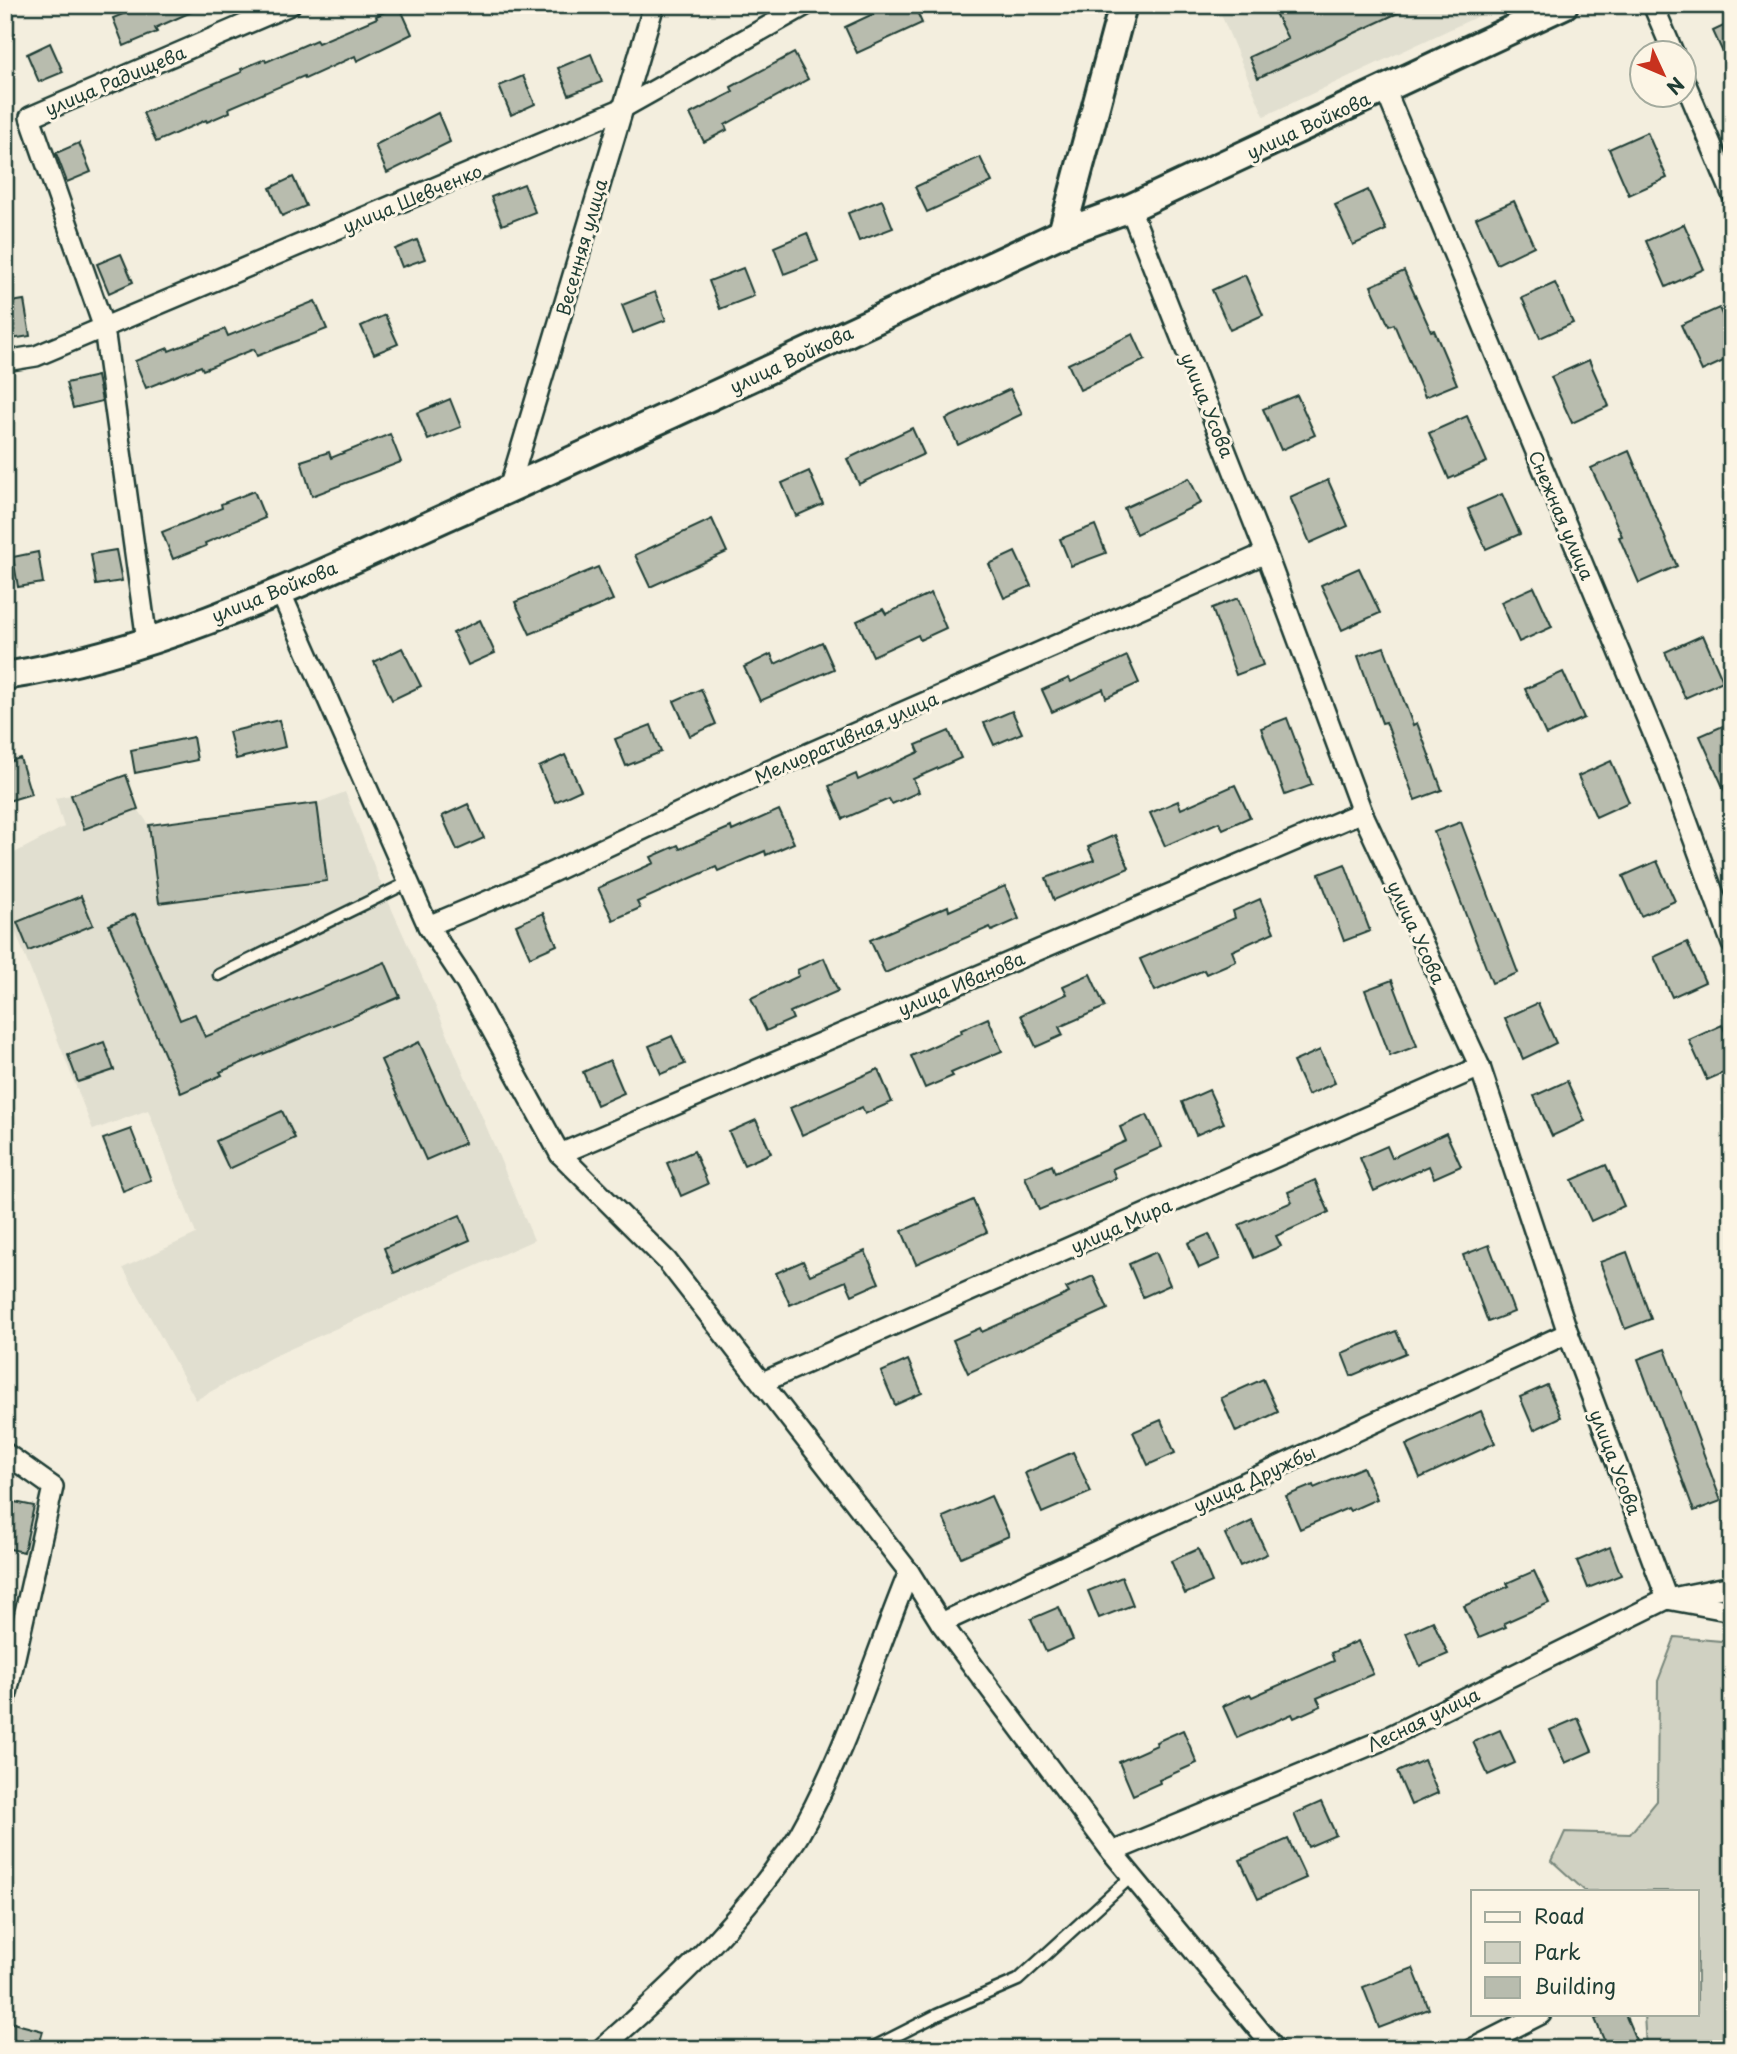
<svg xmlns="http://www.w3.org/2000/svg" width="1737" height="2054" viewBox="0 0 1737 2054" font-family="'Playpen Sans',sans-serif">
  <rect width="100%" height="100%" fill="#f3eede"/>
  <filter id="ink" filterUnits="userSpaceOnUse"><feTurbulence type="fractalNoise" baseFrequency=".0143" numOctaves="2"/><feDisplacementMap in="SourceGraphic" scale="14" xChannelSelector="R" yChannelSelector="G"/><feConvolveMatrix kernelMatrix="1 2 1 2 8 2 1 2 1" color-interpolation-filters="sRGB"/></filter>
  <g filter="url(#ink)">
    <g fill="#e1dfd0">
      <polygon points="1217,5 1502,5 1264,116"/>
      <polygon points="126,775 138,809 149,825 317,803 345,792 385,894 438,1012 534,1240 272,1357 196,1400 123,1268 196,1234 148,1110 93,1130 5,905 5,858 64,827 55,798 71,795"/>
    </g>
    <polygon fill="#d0d1c2" stroke="#78877b" stroke-width="2" points="1675,1637 1732,1642 1732,2049 1646,2049 1644,2014 1697,2014 1697,1891 1585,1891 1552,1861 1565,1832 1630,1834 1657,1801 1658,1681"/>
    <g fill="#b8bcae" stroke="#1f3d34" stroke-width="2">
      <polygon points="145,5 207,5 155,28 157,32 124,46 113,18"/>
      <polygon points="399,5 412,34 357,61 355,56 305,79 304,76 229,108 230,112 207,122 206,120 156,142 143,113 242,72 241,69 265,59 266,62 316,40 318,43 377,18 376,16"/>
      <polygon points="892,5 914,5 922,23 857,53 845,27"/>
      <polygon points="1271,5 1415,5 1258,78 1249,57 1288,39"/>
      <polygon points="1732,22 1732,72 1713,31"/>
      <polygon points="50,43 63,72 39,82 27,54"/>
      <polygon points="794,53 808,79 725,125 727,130 704,142 690,114 733,92 731,87"/>
      <polygon points="591,54 602,82 569,95 558,68"/>
      <polygon points="523,76 535,104 511,115 499,86"/>
      <polygon points="438,113 450,142 387,173 375,145"/>
      <polygon points="1647,132 1667,178 1629,195 1609,149"/>
      <polygon points="79,143 91,172 67,182 56,153"/>
      <polygon points="980,157 992,182 927,212 915,187"/>
      <polygon points="293,177 306,206 282,216 270,188"/>
      <polygon points="524,184 535,212 502,225 491,197"/>
      <polygon points="1368,190 1386,230 1353,245 1335,205"/>
      <polygon points="882,200 893,228 859,241 848,213"/>
      <polygon points="1514,201 1534,246 1497,264 1476,218"/>
      <polygon points="1684,224 1704,269 1666,287 1646,241"/>
      <polygon points="807,233 818,261 784,274 774,247"/>
      <polygon points="417,240 425,259 402,267 395,249"/>
      <polygon points="121,254 133,282 109,293 97,264"/>
      <polygon points="743,268 754,296 720,309 709,281"/>
      <polygon points="1404,271 1431,331 1434,330 1457,384 1425,397 1394,324 1389,326 1371,286"/>
      <polygon points="1245,275 1263,315 1230,330 1212,290"/>
      <polygon points="1555,283 1573,323 1540,338 1522,298"/>
      <polygon points="655,292 666,320 633,333 622,305"/>
      <polygon points="24,300 30,336 5,340 5,303"/>
      <polygon points="315,301 327,329 257,356 254,349 203,370 201,366 146,388 135,361 168,348 169,351 225,329 228,336"/>
      <polygon points="1719,308 1732,336 1732,357 1702,371 1681,325"/>
      <polygon points="385,315 398,344 374,354 361,326"/>
      <polygon points="1133,334 1145,360 1080,390 1068,364"/>
      <polygon points="1589,360 1609,406 1572,423 1551,377"/>
      <polygon points="97,376 102,401 73,408 66,383"/>
      <polygon points="1010,389 1022,414 958,445 946,419"/>
      <polygon points="1297,395 1315,435 1281,450 1263,409"/>
      <polygon points="450,399 461,427 428,440 417,413"/>
      <polygon points="1467,416 1487,462 1449,479 1429,433"/>
      <polygon points="912,428 924,454 859,484 847,459"/>
      <polygon points="390,434 401,462 312,496 301,461 329,452 331,458"/>
      <polygon points="1629,451 1677,566 1639,583 1619,537 1622,536 1591,468"/>
      <polygon points="809,471 823,504 796,516 782,483"/>
      <polygon points="1189,478 1201,503 1136,534 1124,508"/>
      <polygon points="1328,480 1348,526 1310,543 1290,497"/>
      <polygon points="254,491 265,518 205,543 206,546 173,559 162,532 222,508 221,504"/>
      <polygon points="1502,494 1520,534 1486,549 1468,509"/>
      <polygon points="712,519 727,552 650,587 635,555"/>
      <polygon points="1095,525 1106,553 1071,566 1060,539"/>
      <polygon points="116,550 122,581 96,585 91,554"/>
      <polygon points="38,552 43,583 18,587 13,557"/>
      <polygon points="1015,552 1031,586 1004,598 989,564"/>
      <polygon points="598,567 613,600 530,634 515,602"/>
      <polygon points="1359,568 1380,613 1342,630 1321,585"/>
      <polygon points="1534,587 1552,627 1519,642 1501,602"/>
      <polygon points="931,593 946,628 920,640 918,635 873,656 857,621 883,609 886,614"/>
      <polygon points="1238,598 1263,665 1236,675 1212,608"/>
      <polygon points="480,620 495,653 468,665 453,633"/>
      <polygon points="1703,635 1723,681 1685,698 1665,652"/>
      <polygon points="822,642 834,669 760,701 744,667 771,654 775,664"/>
      <polygon points="1384,647 1413,725 1417,723 1442,790 1415,800 1386,722 1382,723 1358,656"/>
      <polygon points="402,648 421,686 392,700 374,662"/>
      <polygon points="1127,656 1139,683 1106,698 1103,689 1052,712 1042,690 1069,678 1071,682"/>
      <polygon points="1563,672 1584,718 1546,735 1525,689"/>
      <polygon points="701,689 716,724 690,736 674,701"/>
      <polygon points="1012,711 1022,733 994,745 984,723"/>
      <polygon points="1287,718 1312,785 1285,795 1261,728"/>
      <polygon points="279,720 285,747 236,759 229,732"/>
      <polygon points="1732,722 1732,807 1700,736"/>
      <polygon points="651,725 661,752 626,766 615,739"/>
      <polygon points="949,731 961,758 913,779 919,792 892,804 889,799 843,819 829,786 856,774 858,780 919,752 916,745"/>
      <polygon points="193,737 197,760 135,773 131,750"/>
      <polygon points="565,755 581,790 555,802 539,767"/>
      <polygon points="20,758 31,794 5,802 5,763"/>
      <polygon points="1611,761 1629,802 1596,817 1578,776"/>
      <polygon points="126,775 138,809 84,829 71,795"/>
      <polygon points="1235,785 1250,817 1223,829 1219,822 1165,846 1150,813 1178,801 1181,809"/>
      <polygon points="317,803 327,881 159,903 149,825"/>
      <polygon points="468,804 484,838 457,850 442,816"/>
      <polygon points="779,810 794,843 766,855 765,851 718,871 716,867 637,902 640,908 613,920 598,888 654,863 651,857 678,845 680,849 731,827 732,831"/>
      <polygon points="1461,822 1518,973 1492,983 1434,832"/>
      <polygon points="1115,835 1129,868 1054,900 1046,878 1094,860 1088,847"/>
      <polygon points="1657,861 1675,901 1641,916 1623,876"/>
      <polygon points="1345,864 1370,931 1344,941 1319,874"/>
      <polygon points="1005,886 1019,919 992,931 990,927 885,973 870,940 948,906 949,911"/>
      <polygon points="81,896 93,925 29,951 17,922"/>
      <polygon points="1260,899 1274,932 1232,951 1236,961 1206,974 1204,970 1155,991 1140,959 1235,918 1233,911"/>
      <polygon points="543,913 557,945 530,957 516,925"/>
      <polygon points="135,914 180,1020 195,1014 205,1037 385,962 400,997 220,1072 222,1075 181,1093 109,925"/>
      <polygon points="1687,942 1705,982 1672,997 1654,957"/>
      <polygon points="824,958 838,991 790,1012 793,1019 766,1031 751,998 799,976 797,970"/>
      <polygon points="1090,974 1105,1007 1059,1027 1063,1035 1036,1047 1021,1015 1067,994 1063,986"/>
      <polygon points="1392,980 1417,1046 1390,1056 1365,990"/>
      <polygon points="1538,1003 1556,1043 1523,1059 1505,1018"/>
      <polygon points="988,1018 1002,1051 951,1073 953,1076 925,1088 911,1056 962,1033 961,1030"/>
      <polygon points="1722,1025 1732,1047 1732,1069 1707,1080 1689,1040"/>
      <polygon points="672,1036 685,1064 661,1074 649,1046"/>
      <polygon points="104,1042 114,1070 78,1082 68,1055"/>
      <polygon points="419,1042 465,1143 426,1160 381,1060"/>
      <polygon points="1320,1050 1335,1083 1308,1095 1293,1062"/>
      <polygon points="610,1060 624,1093 597,1105 583,1072"/>
      <polygon points="878,1069 892,1102 865,1114 862,1107 802,1135 790,1108"/>
      <polygon points="1567,1081 1585,1121 1552,1136 1534,1096"/>
      <polygon points="1209,1090 1224,1123 1196,1135 1182,1102"/>
      <polygon points="282,1111 295,1138 229,1169 216,1141"/>
      <polygon points="1147,1115 1162,1147 1112,1169 1116,1178 1039,1210 1025,1177 1052,1165 1055,1173 1126,1141 1120,1127"/>
      <polygon points="756,1120 771,1153 744,1165 729,1132"/>
      <polygon points="131,1129 151,1180 123,1191 103,1139"/>
      <polygon points="1446,1133 1461,1166 1434,1178 1429,1166 1374,1191 1360,1158 1387,1146 1392,1158"/>
      <polygon points="694,1151 708,1184 681,1196 667,1163"/>
      <polygon points="1606,1165 1624,1206 1591,1221 1572,1180"/>
      <polygon points="1315,1180 1329,1212 1276,1236 1281,1246 1254,1258 1239,1225 1292,1202 1288,1192"/>
      <polygon points="973,1200 987,1232 916,1264 902,1231"/>
      <polygon points="460,1215 470,1240 394,1273 384,1248"/>
      <polygon points="1209,1234 1220,1259 1199,1268 1188,1243"/>
      <polygon points="1489,1245 1514,1312 1488,1322 1463,1255"/>
      <polygon points="865,1251 879,1283 852,1295 846,1281 790,1305 776,1273 803,1261 810,1275"/>
      <polygon points="1156,1252 1170,1285 1143,1297 1129,1264"/>
      <polygon points="1627,1252 1651,1319 1625,1329 1600,1262"/>
      <polygon points="1093,1276 1108,1309 968,1373 953,1340 980,1328 982,1332 1069,1293 1066,1288"/>
      <polygon points="1396,1331 1406,1353 1351,1376 1342,1353"/>
      <polygon points="1665,1349 1721,1501 1694,1511 1638,1359"/>
      <polygon points="908,1360 922,1393 895,1405 881,1372"/>
      <polygon points="1263,1379 1278,1412 1236,1432 1221,1398"/>
      <polygon points="1547,1385 1561,1417 1534,1430 1520,1397"/>
      <polygon points="1481,1411 1495,1443 1420,1478 1406,1445"/>
      <polygon points="1161,1420 1175,1453 1148,1465 1133,1432"/>
      <polygon points="1073,1452 1091,1492 1042,1513 1025,1473"/>
      <polygon points="1363,1467 1377,1499 1350,1511 1348,1508 1300,1529 1286,1496 1313,1485 1314,1488"/>
      <polygon points="991,1496 1009,1536 961,1557 943,1517"/>
      <polygon points="5,1500 34,1506 24,1552 5,1548"/>
      <polygon points="1252,1521 1267,1554 1240,1566 1225,1534"/>
      <polygon points="1610,1547 1621,1575 1588,1588 1577,1561"/>
      <polygon points="1198,1549 1212,1582 1185,1594 1171,1561"/>
      <polygon points="1534,1571 1549,1603 1504,1623 1506,1627 1479,1638 1464,1606 1509,1586 1507,1583"/>
      <polygon points="1122,1577 1133,1605 1099,1618 1088,1591"/>
      <polygon points="1059,1607 1073,1640 1046,1652 1031,1619"/>
      <polygon points="1433,1621 1448,1654 1420,1666 1406,1633"/>
      <polygon points="1358,1641 1373,1674 1317,1698 1321,1706 1294,1718 1292,1714 1237,1738 1223,1706 1250,1694 1252,1697 1334,1661 1331,1653"/>
      <polygon points="1578,1718 1592,1751 1565,1763 1550,1730"/>
      <polygon points="1183,1730 1197,1763 1159,1780 1160,1783 1133,1795 1119,1762 1157,1745 1156,1742"/>
      <polygon points="1500,1730 1515,1763 1488,1775 1473,1742"/>
      <polygon points="1424,1760 1438,1793 1411,1805 1397,1772"/>
      <polygon points="1321,1802 1336,1835 1308,1847 1294,1814"/>
      <polygon points="1288,1839 1306,1878 1258,1899 1240,1860"/>
      <polygon points="1413,1968 1429,2009 1379,2028 1363,1987"/>
      <polygon points="1607,2014 1625,2014 1636,2040 1616,2049 1608,2049 1595,2019"/>
      <polygon points="5,2021 43,2031 38,2049 5,2049"/>
    </g>
    <g fill="none" stroke-linecap="round" stroke-linejoin="round">
      <defs>
        <g id="lane">
          <polyline points="219,975 409,882"/>
          <polyline points="870,2049 937,2015 1018,1980 1132,1876"/>
        </g>
        <g id="street">
          <polyline points="1653,5 1673,52"/>
          <polyline points="1684,80 1732,194"/>
          <polyline points="1385,89 1668,769 1732,944"/>
          <polyline points="1130,208 1266,553 1362,812 1480,1067 1568,1333 1667,1599 1732,1611"/>
          <polyline points="5,361 36,356 621,109 806,5"/>
          <polyline points="509,489 654,5"/>
          <polyline points="280,591 428,926 466,983 560,1154 667,1261 909,1572 941,1623 1112,1852 1275,2049"/>
          <polyline points="147,641 104,328 30,117 290,5"/>
          <polyline points="428,926 514,890 755,777 1266,553"/>
          <polyline points="560,1154 1362,812"/>
          <polyline points="763,1382 1480,1067"/>
          <polyline points="5,1453 53,1487 5,1702"/>
          <polyline points="941,1623 1568,1333"/>
          <polyline points="1112,1852 1378,1742 1667,1599 1732,1586"/>
          <path d="M601 2049C664 1994 725 1937 774 1870 782 1859 792 1847 799 1835 846 1752 873 1660 909 1572"/>
          <polyline points="1472,2049 1541,2014"/>
        </g>
        <g id="secondary">
          <polyline points="1062,233 1123,5"/>
          <path d="M5 676C161 652 307 580 449 516 654 424 858 328 1062 233L1130 208 1564 5"/>
        </g>
      </defs>
      <use href="#lane" stroke="#1f3d34" stroke-width="15"/>
      <use href="#street" stroke="#1f3d34" stroke-width="24"/>
      <use href="#secondary" stroke="#1f3d34" stroke-width="32"/>
      <use href="#lane" stroke="#fcf5e5" stroke-width="10"/>
      <use href="#street" stroke="#fcf5e5" stroke-width="19"/>
      <use href="#secondary" stroke="#fcf5e5" stroke-width="26"/>
    </g>
  </g>
  <g text-anchor="middle" dominant-baseline="central" stroke-width="6" stroke-linejoin="round" paint-order="stroke">
    <g font-size="18" fill="#1f3d34" stroke="#fcf5e5">
      <text transform="translate(115 80) rotate(-23)">улица Радищева</text>
      <text transform="translate(1308 125) rotate(-25)">улица Войкова</text>
      <text transform="translate(412 198) rotate(-23)">улица Шевченко</text>
      <text transform="translate(581 247) rotate(-74)">Весенняя улица</text>
      <text transform="translate(791 359) rotate(-25)">улица Войкова</text>
      <text transform="translate(1208 405) rotate(68)">улица Усова</text>
      <text transform="translate(1562 515) rotate(67)">Снежная улица</text>
      <text transform="translate(274 591) rotate(-22)">улица Войкова</text>
      <text transform="translate(846 737) rotate(-24)">Мелиоративная улица</text>
      <text transform="translate(1417 932) rotate(65)">улица Усова</text>
      <text transform="translate(961 983) rotate(-23)">улица Иванова</text>
      <text transform="translate(1121 1225) rotate(-24)">улица Мира</text>
      <text transform="translate(1616 1462) rotate(69)">улица Усова</text>
      <text transform="translate(1254 1478) rotate(-25)">улица Дружбы</text>
      <text transform="translate(1423 1719) rotate(-26)">Лесная улица</text>
    </g>
  </g>
  <rect width="1737" height="2054" fill="none" stroke="#fcf5e5" stroke-width="28"/>
  <rect x="14" y="14" width="1709" height="2026" fill="none" stroke="#1f3d34" stroke-width="2.5" filter="url(#ink)"/>
  <rect x="1471" y="1890" width="228" height="126" fill="#fcf5e5" stroke="#a4ab9e" stroke-width="2"/>
  <rect x="1485" y="1912" width="35" height="10" fill="#fcf5e5" stroke="#a4ab9e" stroke-width="2"/>
  <text x="1534" y="1924" font-size="21" fill="#1f3d34">Road</text>
  <rect x="1485" y="1942" width="35" height="21" fill="#d0d1c2" stroke="#a4ab9e" stroke-width="2"/>
  <text x="1534" y="1960" font-size="21" fill="#1f3d34">Park</text>
  <rect x="1485" y="1977" width="35" height="21" fill="#b8bcae" stroke="#a4ab9e" stroke-width="2"/>
  <text x="1534" y="1994" font-size="21" fill="#1f3d34">Building</text>
  <g transform="translate(1663 74) rotate(134)"><circle r="33" fill="#fcf5e5" stroke="#a4ab9e" stroke-width="2"/>
  <path d="M0-5L12 26L0 18L-12 26Z" fill="#c8321e"/>
  <text y="-10" font-size="19" font-weight="bold" text-anchor="middle" fill="#1f3d34">N</text>
  </g>
</svg>
